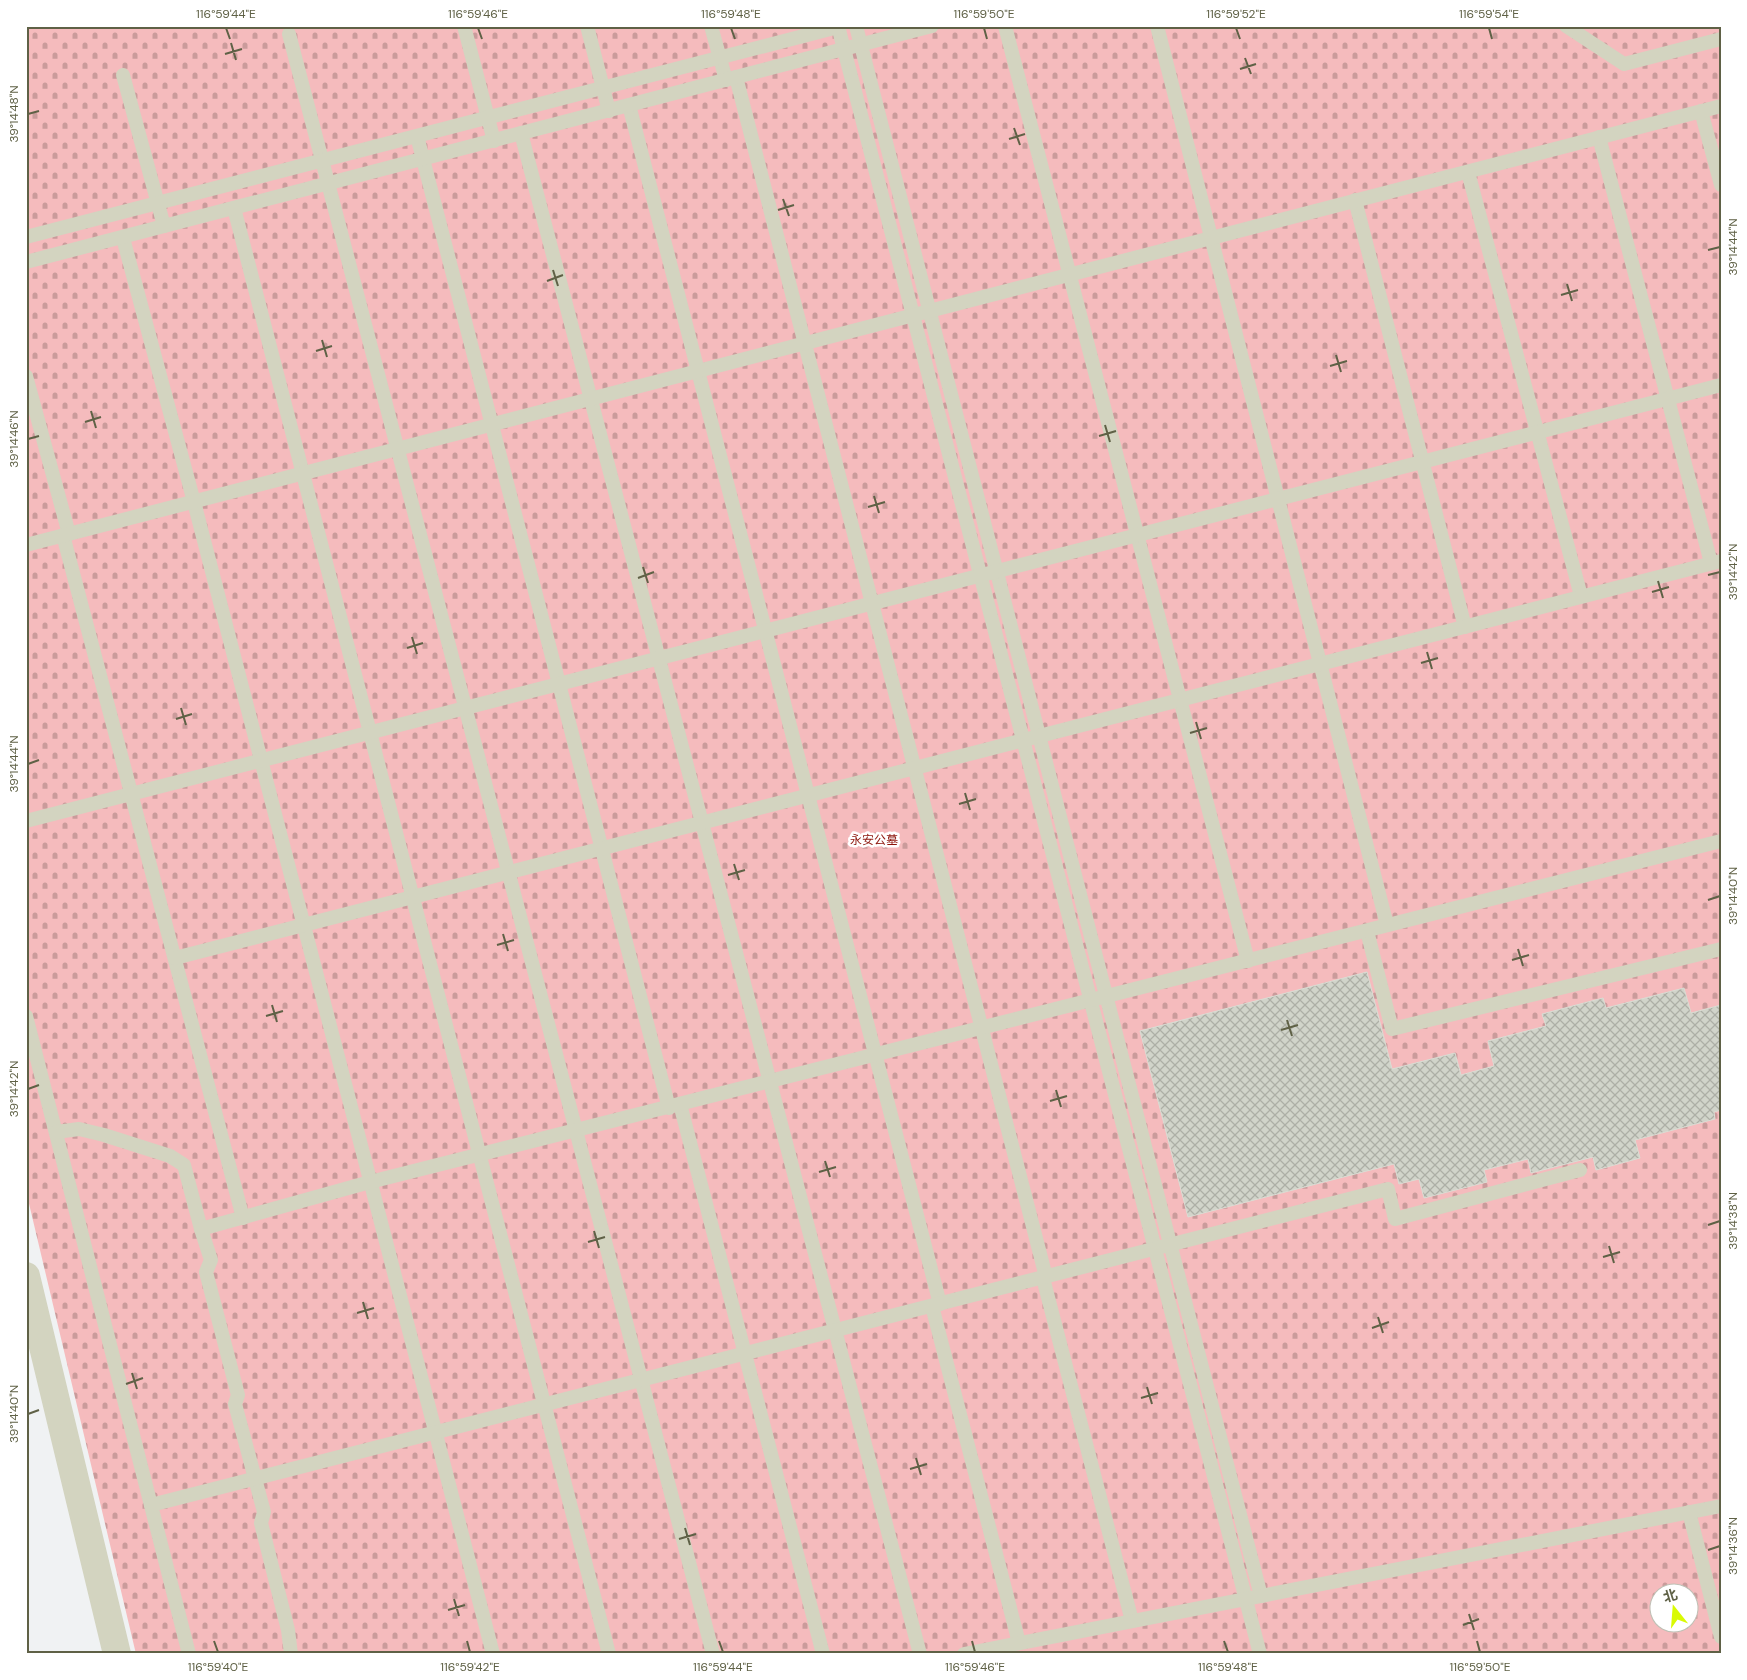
<svg xmlns="http://www.w3.org/2000/svg" width="1747" height="1680" viewBox="0 0 1747 1680" font-family="'DM Sans','Noto Sans SC',sans-serif">
  <defs>
    <pattern id="cemetery-stones" width="16" height="16" patternUnits="userSpaceOnUse" patternTransform="scale(1.25)"><rect width="16" height="16" fill="#f5bbbd"/><path d="M2 7V4a2 2 0 0 1 4 0v3zM10 15v-3a2 2 0 0 1 4 0v3z" fill="#ca9b9b"/></pattern>
    <pattern id="building-cross-hatch" width="8" height="8" patternUnits="userSpaceOnUse" patternTransform="scale(1.25)"><rect width="8" height="8" fill="#d1d4ca"/><path d="M0 0l8 8M0 8l8-8" fill="none" stroke="#adafa6"/></pattern>
  </defs>
  <rect width="100%" height="100%" fill="#f0f2f3"/>
  <path fill="url(#cemetery-stones)" fill-rule="evenodd" d="M26 26H1721V1654H136L26 1191ZM1660 1592H1690V1622H1660Z"/>
  <polygon fill="url(#building-cross-hatch)" stroke="#daddd4" points="1367,972 1392,1069 1455,1053 1461,1075 1494,1066 1488,1041 1546,1026 1542,1014 1603,998 1606,1008 1684,988 1691,1013 1721,1005 1721,1110 1714,1112 1715,1119 1635,1140 1640,1158 1596,1170 1593,1157 1531,1173 1528,1159 1484,1170 1487,1182 1424,1198 1419,1179 1399,1184 1394,1164 1188,1217 1140,1031"/>
  <g fill="none" stroke-linecap="round" stroke-linejoin="round">
    <g stroke="#d3d4c0" stroke-width="14">
      <polyline points="464,26 494,141"/>
      <polyline points="587,26 609,111"/>
      <polyline points="711,26 726,80"/>
      <polyline points="838,26 1260,1654"/>
      <polyline points="856,26 1261,1596"/>
      <polyline points="1005,26 1248,961"/>
      <polyline points="1157,26 1387,925"/>
      <polyline points="1566,26 1624,64 1721,39"/>
      <polyline points="289,34 713,1654"/>
      <polyline points="123,75 164,226"/>
      <polyline points="736,77 1046,1277"/>
      <polyline points="629,105 940,1304"/>
      <polyline points="1701,111 1721,185"/>
      <polyline points="521,133 920,1654"/>
      <polyline points="417,136 669,1108"/>
      <polyline points="1599,137 1711,563"/>
      <polyline points="1468,172 1581,596"/>
      <polyline points="1355,200 1465,627"/>
      <polyline points="234,208 609,1654"/>
      <polyline points="26,237 838,27"/>
      <polyline points="123,238 194,502 493,1654"/>
      <polyline points="26,262 932,26"/>
      <polyline points="26,376 69,534"/>
      <polyline points="63,535 243,1218"/>
      <polyline points="26,545 1721,106"/>
      <polyline points="26,821 1721,385"/>
      <polyline points="1367,931 1392,1029 1721,949"/>
      <polyline points="175,958 1721,561"/>
      <polyline points="26,1016 189,1654"/>
      <polyline points="680,1104 823,1654"/>
      <polyline points="56,1132 79,1129 104,1135 170,1156 184,1165 201,1229 370,1182 1721,841"/>
      <polyline points="201,1229 211,1260 206,1272 238,1395 235,1404 264,1512 261,1523 288,1630 291,1654"/>
      <polyline points="1043,1278 1132,1621"/>
      <polyline points="932,1306 1019,1643"/>
      <polyline points="151,1505 1388,1189 1395,1219 1580,1170"/>
      <polyline points="1689,1512 1721,1637"/>
      <polyline points="964,1654 1721,1506"/>
    </g>
    <polyline stroke="#d3d4c0" stroke-width="28" points="26,1276 117,1654"/>
  </g>
  <path fill="none" stroke="#5f6146" stroke-width="2" d="M226 28 230 39M478 28 482 39M731 28 735 39M984 28 987 39M1236 28 1240 39M1489 28 1492 39M231 43 236 60M225 54 242 49M1245 58 1251 74M1240 69 1256 64M28 114 39 111M1014 128 1020 145M1009 139 1025 134M783 199 789 216M778 210 794 205M1708 250 1720 247M553 270 558 286M547 281 563 275M1567 284 1572 301M1561 295 1578 290M322 340 327 357M316 351 332 346M1336 355 1341 372M1330 366 1347 361M91 411 96 428M85 422 101 417M1105 425 1110 442M1099 436 1116 431M28 439 39 436M874 496 879 513M868 507 885 502M643 567 648 583M1708 575 1720 572M638 578 654 572M1658 581 1663 598M1652 592 1669 587M412 637 417 654M407 648 423 643M1427 652 1432 669M1421 663 1438 658M181 708 186 725M176 719 192 714M1196 722 1201 739M1190 733 1207 728M28 764 39 760M965 793 970 810M959 804 976 799M734 864 739 880M728 875 745 870M1708 900 1720 896M503 934 508 951M497 945 514 940M1518 949 1523 966M1512 960 1529 955M272 1005 277 1022M266 1016 283 1011M1287 1020 1292 1036M1281 1030 1298 1025M28 1089 39 1085M1056 1090 1061 1107M1050 1101 1067 1096M825 1161 830 1177M819 1172 836 1167M1708 1225 1720 1221M594 1231 599 1248M588 1242 605 1237M1609 1246 1614 1263M1603 1257 1620 1252M363 1302 368 1319M357 1313 374 1308M1378 1317 1383 1333M1372 1328 1389 1322M132 1373 137 1389M126 1384 143 1378M1147 1387 1152 1404M1141 1398 1158 1393M28 1414 39 1410M916 1458 921 1475M910 1469 927 1464M685 1528 690 1545M679 1539 696 1534M1708 1550 1720 1546M454 1599 459 1616M448 1610 465 1605M1469 1614 1474 1630M1463 1625 1479 1619M214 1641 218 1652M467 1641 470 1652M719 1641 723 1652M972 1641 975 1652M1224 1641 1228 1652M1477 1641 1480 1652"/>
  <g text-anchor="middle" dominant-baseline="central" stroke-width="5" stroke-linejoin="round" paint-order="stroke">
    <g font-size="12" fill="#8d150c" stroke="#fff">
      <text x="874" y="840">永安公墓</text>
    </g>
  </g>
  <rect width="1747" height="1680" fill="none" stroke="#ffffff" stroke-width="55"/>
  <g transform="translate(1674 1608) rotate(343)"><circle r="24" fill="#ffffff" stroke="#bfc0b5"/>
  <path d="M0-4L9 19L0 12L-9 19Z" fill="#d9fa03"/>
  <text y="-8" font-size="14" font-weight="bold" text-anchor="middle" fill="#5f6146">北</text>
  </g>
  <rect x="28" y="28" width="1692" height="1624" fill="none" stroke="#5f6146" stroke-width="2"/>
  <g font-size="12" text-anchor="middle" fill="#5f6146">
    <text x="226" y="18">116°59'44"E</text>
    <text x="478" y="18">116°59'46"E</text>
    <text x="731" y="18">116°59'48"E</text>
    <text x="984" y="18">116°59'50"E</text>
    <text x="1236" y="18">116°59'52"E</text>
    <text x="1489" y="18">116°59'54"E</text>
    <text transform="translate(14 114) rotate(-90)" y="4">39°14'48"N</text>
    <text transform="translate(1733 247) rotate(-90)" y="4">39°14'44"N</text>
    <text transform="translate(14 439) rotate(-90)" y="4">39°14'46"N</text>
    <text transform="translate(1733 572) rotate(-90)" y="4">39°14'42"N</text>
    <text transform="translate(14 764) rotate(-90)" y="4">39°14'44"N</text>
    <text transform="translate(1733 896) rotate(-90)" y="4">39°14'40"N</text>
    <text transform="translate(14 1089) rotate(-90)" y="4">39°14'42"N</text>
    <text transform="translate(1733 1221) rotate(-90)" y="4">39°14'38"N</text>
    <text transform="translate(14 1414) rotate(-90)" y="4">39°14'40"N</text>
    <text transform="translate(1733 1546) rotate(-90)" y="4">39°14'36"N</text>
    <text x="218" y="1671">116°59'40"E</text>
    <text x="470" y="1671">116°59'42"E</text>
    <text x="723" y="1671">116°59'44"E</text>
    <text x="975" y="1671">116°59'46"E</text>
    <text x="1228" y="1671">116°59'48"E</text>
    <text x="1480" y="1671">116°59'50"E</text>
  </g>
</svg>
